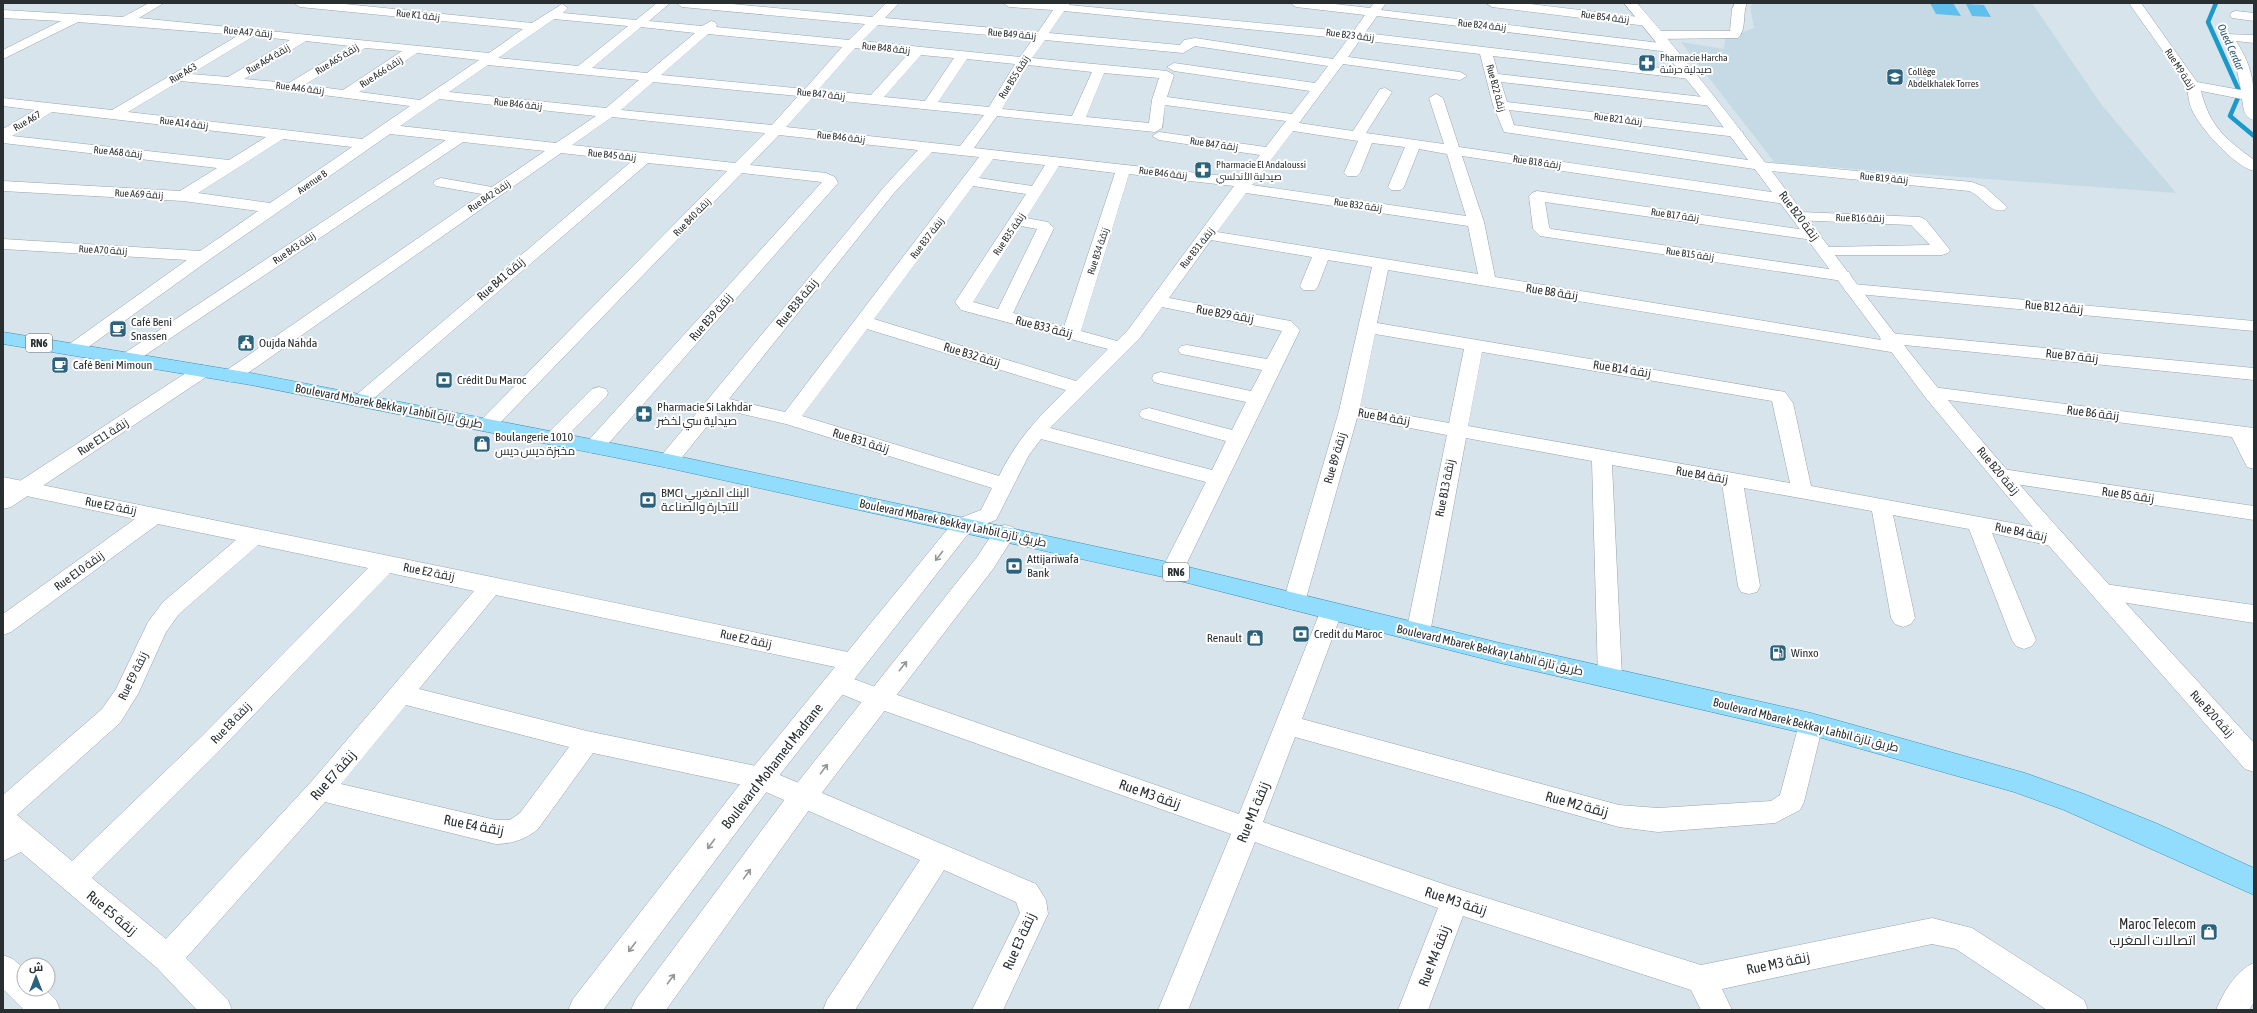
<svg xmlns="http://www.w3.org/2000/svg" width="2257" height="1013" viewBox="0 0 2257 1013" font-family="'Asap Condensed',Cairo,sans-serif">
  <rect width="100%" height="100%" fill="#d7e4eb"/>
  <polygon fill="#c6dae5" points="1755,3 2032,3 2101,104 2176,193 1775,163 1681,42 1724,49 1725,39 1754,28 1750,6"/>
  <g fill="#61bfeb">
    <polygon points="1930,3 1953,3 1961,16 1936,14"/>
    <polygon points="1966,4 1984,5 1991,17 1972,16"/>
  </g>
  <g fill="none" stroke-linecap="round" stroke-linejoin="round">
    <polyline stroke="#1a9aca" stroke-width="4.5" points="2216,3 2208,22 2240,93 2230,116 2254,136"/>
    <defs>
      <g id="minor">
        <path d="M149 3H164L139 18 489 53 523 29 300 7 294 3H335L532 23 562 4 568 8 563 13 636 20 657 3H670L649 21 702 26 711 21 715 22 717 25 716 27 849 40 865 24 682 7 676 3H721L872 17 886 3H899L885 18 1038 32 1053 10 1009 7 1003 3H1070L1069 5 1353 32 1365 15 1296 7 1290 3H1326L1370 8 1374 3H1386L1381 10 1669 44 1675 48 1674 51 1669 52 1377 16 1365 33 1695 72 1697 75 1690 79 1493 56 1498 74 1712 98 1719 102 1712 106 1501 82 1507 102 1737 129 1744 133 1737 137 1509 110 1514 125 1761 162 1972 182 1985 187 2007 207 2005 210C1989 214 1983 196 1969 191L1761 170 1504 132 1493 105 1480 54 1360 40 1348 57 1460 72 1467 76 1460 80 1343 64 1299 123 1353 131 1380 89 1385 88 1392 92 1366 133 1444 144 1429 98 1436 94 1443 98 1459 147 1785 194 1790 196 1793 199 1790 202 1785 204 1462 156 1484 222 1495 277 1881 340 1880 338 1883 334 1889 333 2254 368V380L1904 345 1906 348 1903 352 1897 353 1388 270 1377 323 1785 392 1793 403 1811 486 2056 531 2064 534 2067 539 2064 544 2056 547 1992 533 2036 640 2032 646 2024 649 2016 646 2012 640 1969 529 1893 515 1915 618 1911 624 1903 627 1895 624 1891 618 1872 511 1744 488 1760 586 1757 592 1749 594 1741 592 1738 586 1722 484 1612 465 1622 678 1619 685 1610 687 1601 685 1598 678 1592 461 1466 438 1430 633 1426 639 1418 642 1410 639 1406 633 1447 435 1357 418 1305 602 1302 608 1294 610 1286 608 1283 602 1339 411 1372 267 1328 260 1318 286 1315 290H1303L1300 286 1312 257 1211 240 1169 298 1285 320 1291 321 1300 330 1183 571 1180 577 1172 579 1164 577 1161 571 1206 482 1041 439 1029 455 996 520 963 532 955 530 952 525 955 520 981 510 992 488 786 424 721 409 675 466 668 468 661 466 658 461 661 456 884 187 918 150 779 135 750 165 826 173 835 177 838 183 601 452 594 453 587 452 584 447 587 442 822 182 742 173 494 429 487 431 480 429 477 425 480 421 727 171 648 163 366 405 359 407 352 405 349 401 632 161 561 153 238 380 231 382 224 380 222 376 224 372 482 194 436 186 433 183 436 180 441 178 492 187 545 151 463 142 135 362 129 363 123 362 120 358 123 354 446 140 390 134 209 260 80 353 74 354 68 353 65 349 68 345 187 260 3 249V239L200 251 258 211 183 201 3 191V181L180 191 217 168 3 143V129L35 110 3 106V98L112 110 239 35 78 22 3 59V50L61 21 3 18V10L123 17ZM1064 11 1348 39 1333 59 1195 38 1184 40 1180 45 1049 33ZM554 19 628 26 578 66 498 58ZM878 25 1033 39 1020 57 862 41ZM641 27 695 33 647 73 592 68ZM708 34 842 47 805 89 661 75ZM254 36 290 40 228 77 191 74ZM1045 40 1183 53 1195 46 1328 66 1315 83 1174 63 1167 67 1174 71 1310 91 1292 114 1167 97 1174 75 1167 71 1032 58ZM306 41 350 46 289 83 244 79ZM365 48 402 51 343 90 304 85ZM855 48 908 54 871 95 818 90ZM417 53 479 60 420 100 359 92ZM921 55 954 58 925 101 884 97ZM967 59 1015 64 989 107 938 102ZM488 65 639 80 606 108 449 92ZM1028 65 1092 72 1072 116 1002 109ZM1104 73 1159 78 1152 100 1149 123 1086 117ZM180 81 291 91 410 106 362 139 128 112ZM653 82 798 96 772 125 621 110ZM812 98 984 115 960 146 786 127ZM439 99 596 116 556 143 400 126ZM1165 105 1286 121 1266 147 1159 132 1152 136 1159 140 1260 155 1242 178 974 148 997 116 1155 132 1162 128ZM52 112 266 137 229 160 12 136ZM612 117 765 133 735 163 572 145ZM1293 131 1358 141 1344 173 1347 176H1357L1360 173 1372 143 1405 147 1388 187 1391 190H1401L1404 187 1419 149 1447 154 1466 216 1252 185ZM283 139 352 147 270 203 198 193ZM932 152 979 157 785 412 729 399 894 193ZM993 159 1045 165 1032 186 979 178ZM1059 166 1115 173 1064 327 1013 313 1054 228 1048 222 1026 218ZM1129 174 1234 186 1128 330 1117 341 1081 331ZM973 186 1026 194 955 302 961 310 1108 349 1076 381 874 319ZM1246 193 1468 226 1478 274 1217 232ZM1021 226 1037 229 998 309 973 302ZM1162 307 1282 331 1267 359 1187 345 1181 346 1178 350 1181 354 1187 355 1262 370 1251 391 1161 372 1154 374 1152 378 1154 382 1161 384 1246 402 1232 430 1149 408 1142 410 1139 414 1142 418 1226 441 1212 470 1050 428 1140 338ZM867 329 1066 390C1036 420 1018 438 999 476L802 416ZM1375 334 1464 349 1449 423 1360 407ZM1482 352 1772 401 1790 483 1468 426Z"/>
        <polygon points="1486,3 1521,3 1647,18 1653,22 1647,26 1492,7"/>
        <path d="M1735 3H1747C1742 14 1747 29 1738 38L1657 39 1651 35 1657 31H1730L1732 9Z"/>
        <path d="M2129 3H2141L2197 82 2241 90 2235 60 2222 39 2225 34 2254 35V43L2236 41C2255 71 2254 86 2254 120 2243 117 2244 109 2242 99L2201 91C2210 127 2225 138 2254 160V171C2235 167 2200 128 2192 110 2188 102 2189 92 2185 84 2168 56 2147 30 2129 3Z"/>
        <polygon points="2236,11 2254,13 2254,21 2232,18 2230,15 2232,12"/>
        <polygon points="1537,191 1819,232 1821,235 1819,238 1813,240 1545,202 1549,227 1551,229 1843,271 1849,272 1851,276 1849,280 1843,281 1540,236 1533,229 1529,196 1532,193"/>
        <polygon points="1800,212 1920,217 1926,220 1950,250 1948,253 1942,255 1820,255 1818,252 1820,249 1826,247 1930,245 1911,225 1794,220 1792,217 1794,214"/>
        <polygon points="1853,284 2254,321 2254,331 1847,293 1844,289 1847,285"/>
        <polygon points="599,387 606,389 608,393 606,397 560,443 553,445 546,443 543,439 546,435 592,389"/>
        <polygon points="1932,387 2254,428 2254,469 2247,467 2232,437 1925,397 1923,393 1925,389"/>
        <polygon points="2002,469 2254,506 2254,520 1995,481 1992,476 1995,471"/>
        <path d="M3 477 492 577 862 655 866 662 862 669 854 671 496 595 419 689 587 731 761 767 1036 884 1046 900 1048 914 1003 1010H972L1020 913 1016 902 944 870 855 1010H823L827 1000 920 860 757 788 593 753 538 829C526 839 512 844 496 844L325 802 186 958 228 1000 232 1010H197L157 968 21 852 3 861V795L102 709 116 689 148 622 163 602 236 540 158 524 11 632 3 635V614L135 519 3 491ZM258 545 368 568 202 736 72 861 17 815 120 723 138 694 166 632 179 614ZM390 573 474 591 311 782 166 939 92 878 220 750ZM406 705 569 747 520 813 510 820H496L341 784Z"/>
        <polygon points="2104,584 2254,605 2254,623 2096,598 2093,592 2096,586"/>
        <polygon points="1331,603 1339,606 1342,612 1302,719 1619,805 1658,808 1771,801 1780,795 1799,724 1802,717 1811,714 1820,717 1823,724 1804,802 1800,810 1775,823 1658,832 1619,827 1295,737 1263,822 1455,888 1701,965 1932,918 1972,928 2084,1000 2088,1010 2047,1010 1956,949 1932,944 1722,989 1732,1010 1701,1010 1691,990 1463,916 1428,1010 1398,1010 1438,908 1255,842 1188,1010 1158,1010 1231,834 868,705 829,689 826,682 829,675 838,673 886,691 1239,814 1320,612 1323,606"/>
        <polygon points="3,955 13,959 24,969 24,989 45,989 56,1000 60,1010 24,1010 3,989"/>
        <path d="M2254 963V1002L2249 1010H2216C2223 993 2236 970 2254 963Z"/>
      </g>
      <g id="tertiary">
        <path d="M1624 3H1637C1744 126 1835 261 1938 388 2038 511 2148 626 2254 743V772L2245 769 2043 539 1925 397 1704 101Z"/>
        <polygon points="202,365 209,367 212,371 209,375 11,507 3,509 3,492 195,367"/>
        <polygon points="963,517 971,520 974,525 971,530 771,786 603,1010 568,1010 573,999 751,770 955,520"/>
        <polygon points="1005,525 1013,527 1016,533 993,569 814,803 666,1010 631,1010 636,999 794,787 977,557 997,527"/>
      </g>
      <polygon id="primary" points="3,332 251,373 668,454 1172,563 1500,643 1811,713 2025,773 2084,794 2158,824 2254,868 2254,895 2064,810 2014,792 1811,735 1500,663 1172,579 668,468 251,385 3,344"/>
    </defs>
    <use href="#minor" stroke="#98a5ab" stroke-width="1"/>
    <use href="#tertiary" stroke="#98a5ab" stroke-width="1"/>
    <use href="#primary" stroke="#3e90b4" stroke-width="1"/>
    <use href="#minor" fill="#fff" fill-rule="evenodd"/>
    <use href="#tertiary" fill="#fff" fill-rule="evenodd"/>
    <use href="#primary" fill="#92dcfd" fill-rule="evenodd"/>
  </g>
  <defs><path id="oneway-shaft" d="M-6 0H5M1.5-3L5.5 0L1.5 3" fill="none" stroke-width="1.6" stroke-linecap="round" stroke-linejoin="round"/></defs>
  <g stroke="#949698">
    <use href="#oneway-shaft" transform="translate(939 556) rotate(128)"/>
    <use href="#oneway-shaft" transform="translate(903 666) rotate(-51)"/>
    <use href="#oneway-shaft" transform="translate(824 769) rotate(-53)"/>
    <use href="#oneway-shaft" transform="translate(711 844) rotate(127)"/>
    <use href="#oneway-shaft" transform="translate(747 874) rotate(-54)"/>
    <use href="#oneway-shaft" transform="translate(632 947) rotate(127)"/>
    <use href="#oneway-shaft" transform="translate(671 979) rotate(-53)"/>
  </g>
  <defs>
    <symbol id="pharmacy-square" viewBox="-11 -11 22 22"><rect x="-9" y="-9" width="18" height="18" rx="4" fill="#2b637d" stroke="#fff"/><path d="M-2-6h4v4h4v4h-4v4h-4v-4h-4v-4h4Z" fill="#fff"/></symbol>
    <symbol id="school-square" viewBox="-11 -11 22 22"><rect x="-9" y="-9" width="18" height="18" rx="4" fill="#2b637d" stroke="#fff"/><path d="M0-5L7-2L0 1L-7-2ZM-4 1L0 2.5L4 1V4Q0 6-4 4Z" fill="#fff"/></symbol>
    <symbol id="cafe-square" viewBox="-11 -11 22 22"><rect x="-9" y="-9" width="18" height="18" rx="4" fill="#2b637d" stroke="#fff"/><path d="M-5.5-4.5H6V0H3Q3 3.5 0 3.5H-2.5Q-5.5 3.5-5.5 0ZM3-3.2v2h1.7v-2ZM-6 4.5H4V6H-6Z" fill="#fff"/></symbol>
    <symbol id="civic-square" viewBox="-11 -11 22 22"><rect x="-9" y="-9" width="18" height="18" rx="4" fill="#2b637d" stroke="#fff"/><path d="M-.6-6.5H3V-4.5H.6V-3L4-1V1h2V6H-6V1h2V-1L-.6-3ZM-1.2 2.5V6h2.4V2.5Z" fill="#fff"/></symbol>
    <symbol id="bank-square" viewBox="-11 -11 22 22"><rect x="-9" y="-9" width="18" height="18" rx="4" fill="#2b637d" stroke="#fff"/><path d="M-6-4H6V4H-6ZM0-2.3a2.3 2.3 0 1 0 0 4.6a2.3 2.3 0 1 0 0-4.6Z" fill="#fff"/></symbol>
    <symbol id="shop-square" viewBox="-11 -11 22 22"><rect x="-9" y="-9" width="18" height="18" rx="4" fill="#2b637d" stroke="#fff"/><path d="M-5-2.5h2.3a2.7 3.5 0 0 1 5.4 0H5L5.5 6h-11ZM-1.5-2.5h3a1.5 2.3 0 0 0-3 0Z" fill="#fff"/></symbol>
    <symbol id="fuel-square" viewBox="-11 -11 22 22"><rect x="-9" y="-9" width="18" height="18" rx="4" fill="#2b637d" stroke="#fff"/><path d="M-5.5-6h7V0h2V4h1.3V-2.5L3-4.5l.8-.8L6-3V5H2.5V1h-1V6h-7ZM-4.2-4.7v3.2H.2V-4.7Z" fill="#fff"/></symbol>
  </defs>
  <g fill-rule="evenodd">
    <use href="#pharmacy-square" x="1637" y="53" width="20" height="20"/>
    <use href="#school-square" x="1885" y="67" width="20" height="20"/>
    <use href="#pharmacy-square" x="1193" y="160" width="20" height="20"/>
    <use href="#cafe-square" x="108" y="319" width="20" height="20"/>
    <use href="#civic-square" x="236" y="333" width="20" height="20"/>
    <use href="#cafe-square" x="50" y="355" width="20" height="20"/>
    <use href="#bank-square" x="434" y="370" width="20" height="20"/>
    <use href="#pharmacy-square" x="634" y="404" width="20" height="20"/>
    <use href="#shop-square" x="472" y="434" width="20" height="20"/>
    <use href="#bank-square" x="638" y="490" width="20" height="20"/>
    <use href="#bank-square" x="1004" y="556" width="20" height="20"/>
    <use href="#bank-square" x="1291" y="624" width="20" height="20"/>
    <use href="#shop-square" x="1245" y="628" width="20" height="20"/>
    <use href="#fuel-square" x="1768" y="643" width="20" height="20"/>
    <use href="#shop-square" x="2199" y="922" width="20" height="20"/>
  </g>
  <g text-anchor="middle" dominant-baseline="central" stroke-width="4" stroke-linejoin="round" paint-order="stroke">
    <g font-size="10" fill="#292e31" stroke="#fff">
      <text transform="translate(418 15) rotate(6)">Rue K1 زنقة</text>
      <text transform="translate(1605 17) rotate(7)">Rue B54 زنقة</text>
      <text transform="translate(1482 25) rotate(6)">Rue B24 زنقة</text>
      <text transform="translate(248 32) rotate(5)">Rue A47 زنقة</text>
      <text transform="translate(1012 34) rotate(5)">Rue B49 زنقة</text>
      <text transform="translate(1350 35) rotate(7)">Rue B23 زنقة</text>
      <text transform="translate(886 48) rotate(6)">Rue B48 زنقة</text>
      <text transform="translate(268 59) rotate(-31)">Rue A64 زنقة</text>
      <text transform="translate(337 59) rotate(-32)">Rue A65 زنقة</text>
      <text transform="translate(2180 69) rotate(57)">Rue M9 زنقة</text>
      <text transform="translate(381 72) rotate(-33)">Rue A66 زنقة</text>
      <text transform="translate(183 73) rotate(-31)">Rue A63</text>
      <text transform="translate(1014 77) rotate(-58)">Rue B55 زنقة</text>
      <text transform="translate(300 88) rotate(7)">Rue A46 زنقة</text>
      <text transform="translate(1496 88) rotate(75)">Rue B22 زنقة</text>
      <text transform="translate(821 94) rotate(6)">Rue B47 زنقة</text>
      <text transform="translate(518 104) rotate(6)">Rue B46 زنقة</text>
      <text transform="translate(1618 119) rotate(7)">Rue B21 زنقة</text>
      <text transform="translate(27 121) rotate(-30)">Rue A67</text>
      <text transform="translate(184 123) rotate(7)">Rue A14 زنقة</text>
      <text transform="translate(841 137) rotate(6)">Rue B46 زنقة</text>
      <text transform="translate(1214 144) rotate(8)">Rue B47 زنقة</text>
      <text transform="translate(118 152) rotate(6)">Rue A68 زنقة</text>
      <text transform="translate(612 155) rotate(6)">Rue B45 زنقة</text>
      <text transform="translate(1537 162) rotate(8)">Rue B18 زنقة</text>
      <text transform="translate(1163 173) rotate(7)">Rue B46 زنقة</text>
      <text transform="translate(1884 178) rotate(5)">Rue B19 زنقة</text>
      <text transform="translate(312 182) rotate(-35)">Avenue B</text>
      <text transform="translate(139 194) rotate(3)">Rue A69 زنقة</text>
      <text transform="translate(489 196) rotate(-34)">Rue B42 زنقة</text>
      <text transform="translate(1358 205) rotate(8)">Rue B32 زنقة</text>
      <text transform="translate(1675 215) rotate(8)">Rue B17 زنقة</text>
      <text transform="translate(692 217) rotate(-46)">Rue B40 زنقة</text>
      <text transform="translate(1860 218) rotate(1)">Rue B16 زنقة</text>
      <text transform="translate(1009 234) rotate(-56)">Rue B35 زنقة</text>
      <text transform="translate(927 238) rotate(-53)">Rue B37 زنقة</text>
      <text transform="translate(294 248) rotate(-34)">Rue B43 زنقة</text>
      <text transform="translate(1197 248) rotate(-52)">Rue B31 زنقة</text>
      <text transform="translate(103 250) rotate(3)">Rue A70 زنقة</text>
      <text transform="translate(1098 251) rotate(-72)">Rue B34 زنقة</text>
      <text transform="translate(1690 254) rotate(8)">Rue B15 زنقة</text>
    </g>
    <g font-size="10" fill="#292e31" stroke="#fff" text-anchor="start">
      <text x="1660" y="57">Pharmacie Harcha<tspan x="1660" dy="12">صيدلية حرشة</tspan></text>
      <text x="1908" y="71">Collège<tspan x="1908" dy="12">Abdelkhalek Torres</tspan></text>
      <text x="1216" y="164">Pharmacie El Andaloussi<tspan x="1216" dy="12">صيدلية الأندلسي</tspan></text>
    </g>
    <g font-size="11" font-style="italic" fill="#2b586e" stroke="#fff">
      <text transform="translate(2231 47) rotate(66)">Oued Cerdar</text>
    </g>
    <g fill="#fff" stroke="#696d6f" stroke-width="1">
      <rect x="26" y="334" width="26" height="18" rx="3"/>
      <rect x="1163" y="563" width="26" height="18" rx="3"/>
    </g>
    <g font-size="11" font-weight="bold" fill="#292e31">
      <text x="39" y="343">RN6</text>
      <text x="1176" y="572">RN6</text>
    </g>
    <g font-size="12" fill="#292e31" stroke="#fff">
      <text transform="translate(1799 216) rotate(53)">Rue B20 زنقة</text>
      <text transform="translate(501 279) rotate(-41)">Rue B41 زنقة</text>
      <text transform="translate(1552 292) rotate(9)">Rue B8 زنقة</text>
      <text transform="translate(797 303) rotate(-51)">Rue B38 زنقة</text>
      <text transform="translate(2054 307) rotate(5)">Rue B12 زنقة</text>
      <text transform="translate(1225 314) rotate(10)">Rue B29 زنقة</text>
      <text transform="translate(711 317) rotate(-49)">Rue B39 زنقة</text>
      <text transform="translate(1044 327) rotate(14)">Rue B33 زنقة</text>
      <text transform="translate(972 355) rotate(17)">Rue B32 زنقة</text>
      <text transform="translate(2072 356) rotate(6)">Rue B7 زنقة</text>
      <text transform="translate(1622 369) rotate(9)">Rue B14 زنقة</text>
      <text transform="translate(389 406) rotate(11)">Boulevard Mbarek Bekkay Lahbil طريق تازة</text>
      <text transform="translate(2093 413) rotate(7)">Rue B6 زنقة</text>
      <text transform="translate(1384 417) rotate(10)">Rue B4 زنقة</text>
      <text transform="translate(103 437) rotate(-33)">Rue E11 زنقة</text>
      <text transform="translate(861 441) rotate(17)">Rue B31 زنقة</text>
      <text transform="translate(1335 458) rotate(-74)">Rue B9 زنقة</text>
      <text transform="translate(1998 471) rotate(50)">Rue B20 زنقة</text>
      <text transform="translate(1702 475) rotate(10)">Rue B4 زنقة</text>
      <text transform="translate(1445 488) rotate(-79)">Rue B13 زنقة</text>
      <text transform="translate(2128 495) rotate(8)">Rue B5 زنقة</text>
      <text transform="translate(111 506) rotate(11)">Rue E2 زنقة</text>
      <text transform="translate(953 523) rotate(12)">Boulevard Mbarek Bekkay Lahbil طريق تازة</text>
      <text transform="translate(2021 532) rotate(12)">Rue B4 زنقة</text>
      <text transform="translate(79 571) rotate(-36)">Rue E10 زنقة</text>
      <text transform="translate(429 572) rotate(11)">Rue E2 زنقة</text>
      <text transform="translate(746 639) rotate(12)">Rue E2 زنقة</text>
      <text transform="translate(1490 650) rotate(13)">Boulevard Mbarek Bekkay Lahbil طريق تازة</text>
      <text transform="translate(133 676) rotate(-64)">Rue E9 زنقة</text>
      <text transform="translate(2212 714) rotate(48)">Rue B20 زنقة</text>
      <text transform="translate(231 723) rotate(-46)">Rue E8 زنقة</text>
      <text transform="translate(1806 725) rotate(14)">Boulevard Mbarek Bekkay Lahbil طريق تازة</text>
    </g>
    <g font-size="12" fill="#292e31" stroke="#fff" text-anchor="start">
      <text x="131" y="322">Café Beni<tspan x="131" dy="14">Snassen</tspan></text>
      <text x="259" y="343">Oujda Nahda</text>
      <text x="73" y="365">Café Beni Mimoun</text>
      <text x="457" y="380">Crédit Du Maroc</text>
      <text x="657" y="407">Pharmacie Si Lakhdar<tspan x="657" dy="14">صيدلية سي لخضر</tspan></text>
      <text x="495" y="437">Boulangerie 1010<tspan x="495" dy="14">مخبزة ديس ديس</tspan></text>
      <text x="661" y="493">BMCI البنك المغربي<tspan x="661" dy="14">للتجارة والصناعة</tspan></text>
      <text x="1027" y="559">Attijariwafa<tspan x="1027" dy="14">Bank</tspan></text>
      <text x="1314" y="634">Credit du Maroc</text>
      <text x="1242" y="638" text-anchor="end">Renault</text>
      <text x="1791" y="653">Winxo</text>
    </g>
    <g font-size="14" fill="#292e31" stroke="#fff">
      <text transform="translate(772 766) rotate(-52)">Boulevard Mohamed Madrane</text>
      <text transform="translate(333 775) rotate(-49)">Rue E7 زنقة</text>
      <text transform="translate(1150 794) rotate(19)">Rue M3 زنقة</text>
      <text transform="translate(1577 804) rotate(15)">Rue M2 زنقة</text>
      <text transform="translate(1253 812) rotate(-68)">Rue M1 زنقة</text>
      <text transform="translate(474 825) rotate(11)">Rue E4 زنقة</text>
      <text transform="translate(1456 901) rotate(18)">Rue M3 زنقة</text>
      <text transform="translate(112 913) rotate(40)">Rue E5 زنقة</text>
      <text transform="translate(1019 941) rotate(-66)">Rue E3 زنقة</text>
      <text transform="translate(1434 956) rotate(-69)">Rue M4 زنقة</text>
      <text transform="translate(1778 963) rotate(-12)">Rue M3 زنقة</text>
    </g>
    <g font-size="14" fill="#292e31" stroke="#fff" text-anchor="end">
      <text x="2196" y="924">Maroc Telecom<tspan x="2196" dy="16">اتصالات المغرب</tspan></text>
    </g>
  </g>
  <rect width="2257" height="1013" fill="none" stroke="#292e31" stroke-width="8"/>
  <g transform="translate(36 977)"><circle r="19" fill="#ffffff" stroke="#a9abad"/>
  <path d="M0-3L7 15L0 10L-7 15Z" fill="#2b637d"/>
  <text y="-6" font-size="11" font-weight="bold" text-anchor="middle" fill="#292e31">ش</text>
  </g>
</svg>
